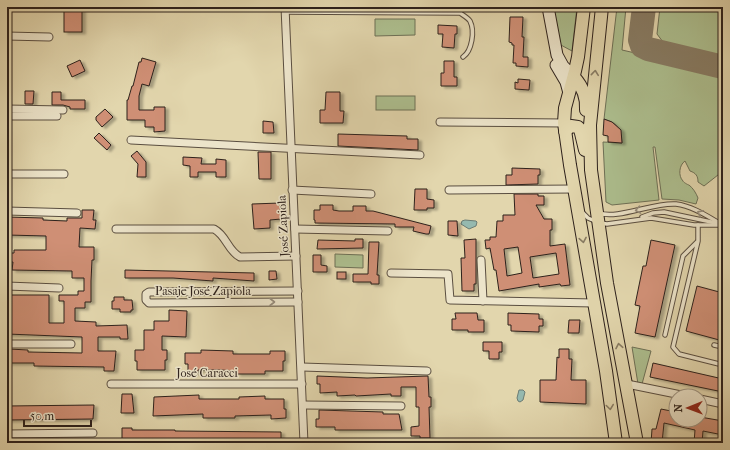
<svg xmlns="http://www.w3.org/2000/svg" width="730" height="450" viewBox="0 0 730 450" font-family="'IM FELL French Canon',serif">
  <defs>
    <filter id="shadow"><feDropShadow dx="3.5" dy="2" stdDeviation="1" flood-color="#0004"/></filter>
  </defs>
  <rect width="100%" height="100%" fill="#e2d6ad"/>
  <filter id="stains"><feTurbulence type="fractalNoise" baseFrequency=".005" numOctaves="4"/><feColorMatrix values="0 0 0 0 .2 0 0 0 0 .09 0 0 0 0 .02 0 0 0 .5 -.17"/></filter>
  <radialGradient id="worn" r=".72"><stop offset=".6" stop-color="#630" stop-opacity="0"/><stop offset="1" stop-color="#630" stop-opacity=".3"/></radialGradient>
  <g fill="#adbf8f" stroke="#6d7056">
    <polygon points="553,7 577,7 572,51 559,44"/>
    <path d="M617 7H626L622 50 723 73V171L704 186 698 182C698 176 696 173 690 171L685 161C679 165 678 176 683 181 683 182 688 185 689 185 693 188 696 193 698 198L696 204 679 200 662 199 655 147H653L659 200 612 205 606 202 603 142 622 143V141C620 127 618 124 604 119Z"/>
    <polygon points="660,7 723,7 723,57 663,42 657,34"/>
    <polygon points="375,19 415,19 415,35 375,36"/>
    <rect x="376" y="96" width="39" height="14"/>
    <polygon points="335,254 363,255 363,268 335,267"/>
    <polygon points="632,347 651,351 642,384 638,384"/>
  </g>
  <g fill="#95b9af" stroke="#6b7c74">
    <polygon points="465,220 476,221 477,222 476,226 469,229 461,224 462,221"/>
    <polygon points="519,390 523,390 525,392 523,400 520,402 518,401 517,398"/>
  </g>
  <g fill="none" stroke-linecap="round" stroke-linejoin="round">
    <polyline stroke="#887c64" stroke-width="24" points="644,7 640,40 642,46 648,49 723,67"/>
  </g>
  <g fill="#cf8f74" stroke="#2d211c" fill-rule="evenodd" filter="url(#shadow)">
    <rect x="64" y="7" width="18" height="25"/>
    <polygon points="510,17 523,17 522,37 524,37 523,57 528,57 528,67 516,66 516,63 513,63 514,45 512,45 512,43 509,42"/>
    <polygon points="438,25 457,26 457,34 455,34 454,48 442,47 443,34 438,34"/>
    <polygon points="142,58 156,62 149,86 142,84 139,96 139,110 154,110 154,107 165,107 165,131 154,132 154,127 145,127 145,120 127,120 127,100 128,100 132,86 133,86 139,62 141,62"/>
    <polygon points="80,60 85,71 72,77 67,66"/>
    <polygon points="444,61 454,61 454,77 457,77 457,86 441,86 441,73 444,73"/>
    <polygon points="518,79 530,80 529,90 515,89 515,82 518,83"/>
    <polygon points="25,91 34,91 33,104 25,104"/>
    <polygon points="52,92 61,92 61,100 85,100 85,109 70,109 70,107 63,105 52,105"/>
    <polygon points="326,92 340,92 340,111 344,111 343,123 320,123 320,110 325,110"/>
    <polygon points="105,109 113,117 102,127 96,120 96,117"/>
    <polygon points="604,119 612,122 621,130 622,143 608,142 608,136 603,135"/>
    <polygon points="263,121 273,122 274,133 263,133"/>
    <polygon points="99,133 111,145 107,150 94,138"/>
    <polygon points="338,134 407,136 407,139 418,139 418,150 338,146"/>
    <polygon points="137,151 146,162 146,177 137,177 138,164 131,156"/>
    <polygon points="258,152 271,152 271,179 259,179"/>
    <polygon points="183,157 202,158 201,164 216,164 216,159 226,160 226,177 216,177 216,172 198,172 198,177 190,177 190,166 183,165"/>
    <polygon points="512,168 540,169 540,175 538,175 538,184 506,185 506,175 512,175"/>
    <polygon points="415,189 427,189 427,199 434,200 434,208 427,208 427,210 414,210"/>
    <path d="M514 194H538V196H544V205H536L544 219H552V230H550V246L565 244 570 285 561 286 560 284 539 287V284L499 291 496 270H494L490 248 486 249 485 240H490V237H496L497 221H503V215H515ZM518 247 522 273 507 276 504 249ZM556 253 559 274 533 278 530 257Z"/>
    <polygon points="280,203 281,219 270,220 270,228 254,229 252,204"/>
    <polygon points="320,205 333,205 333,210 339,211 353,211 353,206 366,206 366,211 373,211 431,226 429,234 426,234 413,231 414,227 395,227 395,224 315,223 315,220 314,220 314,210 320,210"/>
    <polygon points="82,210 94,210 93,220 96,220 95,229 80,228 79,247 94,247 94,260 92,260 91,281 91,302 85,302 85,308 75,308 75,321 96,322 96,326 127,325 128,339 120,339 120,337 98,337 98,351 116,351 114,371 104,371 104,367 34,366 34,363 8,363 9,349 28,350 28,352 82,353 82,337 7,334 7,295 49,295 49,323 64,323 64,301 59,301 59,295 78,295 78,291 84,291 84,278 72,278 72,271 12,270 13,262 7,262 7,253 14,253 14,250 46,250 46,236 7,235 7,217 43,218 43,220 67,221 67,218 82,218"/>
    <polygon points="448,221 457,221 458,236 448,235"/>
    <polygon points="355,239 363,239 363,248 317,249 318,240 355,241"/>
    <polygon points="476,239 476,284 474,284 474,291 462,291 461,258 465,258 464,240"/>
    <polygon points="651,240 675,245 655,337 635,333 640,306 635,305 643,266 646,266"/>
    <polygon points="369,242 379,242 377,275 379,275 379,284 371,284 371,282 353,282 353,274 368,274"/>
    <polygon points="313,255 321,255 321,265 327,266 327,272 313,272"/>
    <polygon points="125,270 254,273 254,281 213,278 213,281 173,278 125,278"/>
    <polygon points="269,271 276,271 277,279 269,280"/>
    <rect x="337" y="272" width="9" height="7"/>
    <polygon points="697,286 723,293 723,341 686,331"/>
    <polygon points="114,297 124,297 124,300 132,300 133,310 131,310 131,312 120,312 120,309 112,309 112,301 114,301"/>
    <polygon points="169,310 187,311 186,337 162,336 162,350 167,350 167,360 165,360 165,370 137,370 137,361 135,361 135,350 144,350 144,330 154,330 154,321 169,321"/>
    <polygon points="455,313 477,313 478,320 484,320 484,332 468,332 468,330 452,330 452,319 456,319"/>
    <polygon points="508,313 539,314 539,319 543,319 543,326 539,326 539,332 511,331 511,325 508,325"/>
    <polygon points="569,320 580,320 579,333 568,333"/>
    <polygon points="483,342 502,342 502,352 499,352 499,359 489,359 489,351 483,351"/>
    <polygon points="559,349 569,349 569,359 572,359 571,380 586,380 586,404 540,402 540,380 556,380 557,357 559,358"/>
    <polygon points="201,350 233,351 233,354 270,354 270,351 285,351 285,361 283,361 283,371 265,371 265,374 237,374 237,371 221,370 198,370 198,373 188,373 188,364 185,364 185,353 201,353"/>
    <polygon points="653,363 723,379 723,392 650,377"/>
    <polygon points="317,376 367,378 428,376 429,397 431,397 431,407 429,407 430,438 420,438 420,436 411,436 411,427 419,426 419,407 416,407 416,387 401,387 401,396 391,396 391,394 356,396 355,395 337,396 337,392 320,393 320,384 317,384"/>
    <polygon points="122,394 132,394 134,413 121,413"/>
    <polygon points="199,395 199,399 239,399 239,397 265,396 265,399 284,399 284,409 286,409 286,418 271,419 271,415 235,416 235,418 203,418 203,414 153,416 154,397"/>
    <polygon points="94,405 93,419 7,420 7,406"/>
    <polygon points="661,409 676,412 676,420 700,420 700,417 723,421 723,435 703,431 702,443 694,443 695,430 664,423 662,443 651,443 652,429 656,429"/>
    <polygon points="319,410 383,412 383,414 399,414 402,430 335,430 335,427 316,427 316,419 319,419"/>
    <polygon points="122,428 132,428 132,430 175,430 175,431 281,432 281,443 186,443 186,441 144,442 144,440 122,440"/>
  </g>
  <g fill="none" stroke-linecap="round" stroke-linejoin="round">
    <defs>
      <g id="lane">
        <path d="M285 12 460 13C463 15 468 18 470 21 475 31 472 51 463 57"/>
        <polyline points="582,212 588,218 595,221"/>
        <path d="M599 213C617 220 654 202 676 204 692 206 707 216 721 224"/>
        <polyline points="642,217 653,213 664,212 716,223"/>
        <polyline points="600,223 607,224 651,218 694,225 723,225"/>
        <polyline points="698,225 698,241 673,347 679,354 723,365"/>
        <polyline points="665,335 683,256 697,242"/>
        <polyline points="714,345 723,347"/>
      </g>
      <g id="street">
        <polyline points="285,7 304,443"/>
        <polyline points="7,36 49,37"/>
        <polyline points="7,109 63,110"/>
        <polyline points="7,116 57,116"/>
        <polyline points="440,122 564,123"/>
        <polyline points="131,140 420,155"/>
        <polyline points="7,174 64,174"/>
        <polyline points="292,190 371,194"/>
        <polyline points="449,190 574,189"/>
        <polyline points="7,211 77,213"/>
        <path d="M116 229H214C227 236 227 250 240 257L296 256"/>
        <polyline points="295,229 388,231"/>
        <polyline points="481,260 483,301"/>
        <polyline points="391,273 448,274 450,300 594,303"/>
        <polyline points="7,286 59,288"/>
        <polyline points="298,291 149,292 146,294 146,300 149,303 298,302"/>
        <polyline points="7,344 71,344"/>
        <polyline points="302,367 427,371"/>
        <polyline points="111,384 302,384"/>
        <polyline points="627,384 686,396"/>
        <polyline points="700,399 723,404"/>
        <polyline points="303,405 401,406"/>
        <polyline points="7,434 93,433"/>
      </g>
      <g id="secondary">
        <polyline points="548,7 557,55 563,66 574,77"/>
        <polyline points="556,65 566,82 569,93"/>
      </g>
      <g id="primary">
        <polyline points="584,7 578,57 575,71 565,108 564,123 570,165 606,371 616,443"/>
        <polyline points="602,7 590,125 591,170 607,283 637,443"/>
        <path d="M574 77C583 87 587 97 586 110"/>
        <polyline points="565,131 571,126 578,127 580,129 585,150"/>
      </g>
    </defs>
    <use href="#lane" stroke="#5a4e40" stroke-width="5.5"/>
    <use href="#street" stroke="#5a4e40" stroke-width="9"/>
    <use href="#secondary" stroke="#2d211c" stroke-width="13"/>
    <use href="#primary" stroke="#2d211c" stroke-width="14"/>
    <use href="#lane" stroke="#ece4ca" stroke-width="3.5"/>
    <use href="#street" stroke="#ece4ca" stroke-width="7"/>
    <use href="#secondary" stroke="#ece4ca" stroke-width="11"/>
    <use href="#primary" stroke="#e2d6ad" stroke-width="12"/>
  </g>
  <defs><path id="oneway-chevron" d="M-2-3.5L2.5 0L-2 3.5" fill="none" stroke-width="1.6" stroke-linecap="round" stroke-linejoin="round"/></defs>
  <g stroke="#887c64">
    <use href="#oneway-chevron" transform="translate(595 73) rotate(-84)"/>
    <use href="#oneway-chevron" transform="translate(583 240) rotate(80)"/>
    <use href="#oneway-chevron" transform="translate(619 346) rotate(-101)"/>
    <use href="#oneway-chevron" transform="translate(610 407) rotate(82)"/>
  </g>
  <g stroke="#968c7c">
    <use href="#oneway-chevron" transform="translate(638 210) rotate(170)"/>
    <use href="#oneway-chevron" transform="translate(700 213) rotate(-154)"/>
    <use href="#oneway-chevron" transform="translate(272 302)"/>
  </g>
  <g text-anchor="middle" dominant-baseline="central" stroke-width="3" stroke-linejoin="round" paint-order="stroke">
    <g font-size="12" fill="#2d211c" stroke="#ece4ca">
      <text transform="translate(283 226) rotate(-93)">José Zapiola</text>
      <text x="203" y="291">Pasaje José Zapiola</text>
      <text x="207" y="373">José Caracci</text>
    </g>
  </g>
  <rect width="730" height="450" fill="none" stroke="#e2d6ad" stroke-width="24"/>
  <rect x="8" y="8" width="714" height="434" fill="none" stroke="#2d211c" stroke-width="2"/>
  <rect x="12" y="12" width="706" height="426" fill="none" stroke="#2d211c"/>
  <g transform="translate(688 408) rotate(269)"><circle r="19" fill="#ece4ca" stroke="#a09684"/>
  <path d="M0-3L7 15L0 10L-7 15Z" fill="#8f2418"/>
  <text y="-6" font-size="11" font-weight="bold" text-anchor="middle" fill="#2d211c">N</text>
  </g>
  <path d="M24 420v6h67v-6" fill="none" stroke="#2d211c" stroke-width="2"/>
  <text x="30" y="420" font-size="12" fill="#2d211c" stroke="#ece4ca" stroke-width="3" paint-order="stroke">50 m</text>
  <rect width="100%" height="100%" filter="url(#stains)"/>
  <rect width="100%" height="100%" fill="url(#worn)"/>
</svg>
